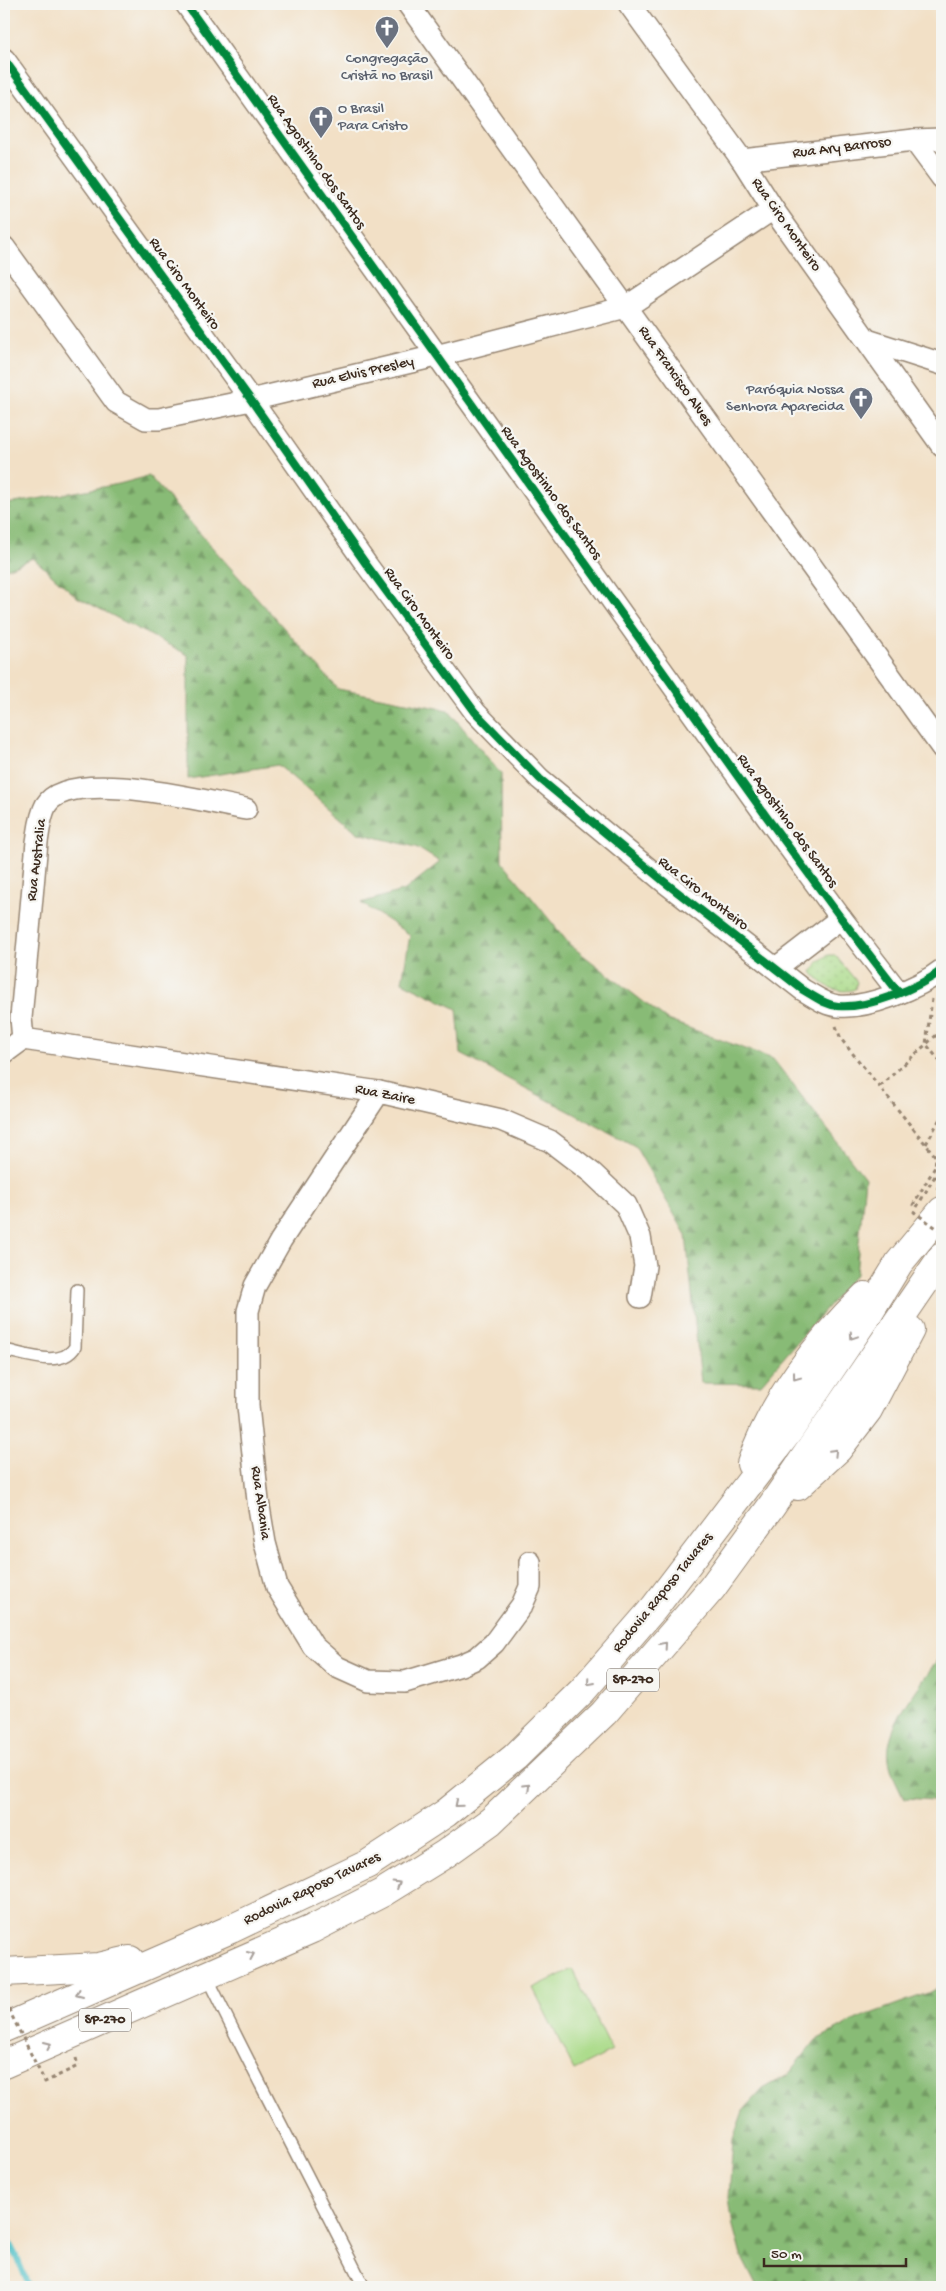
<svg xmlns="http://www.w3.org/2000/svg" width="946" height="2291" viewBox="0 0 946 2291" font-family="'Gochi Hand',sans-serif">
  <defs>
    <pattern id="grass-dots" width="8" height="8" patternUnits="userSpaceOnUse" patternTransform="scale(1.25)"><rect width="8" height="8" fill="#abdb8a"/><path d="M2 2h.1M6 6h.1" fill="none" stroke="#94bc77" stroke-width="1.8" stroke-linecap="round"/></pattern>
    <pattern id="forest-firs" width="22" height="20" patternUnits="userSpaceOnUse" patternTransform="scale(1.25)"><rect width="22" height="20" fill="#88bb76"/><path d="M5 1l3.5 6h-7zM16 11l3.5 6h-7z" fill="#709860"/></pattern>
  </defs>
  <rect width="100%" height="100%" fill="#f6f6f2"/>
  <filter id="ink" filterUnits="userSpaceOnUse"><feTurbulence type="fractalNoise" baseFrequency=".02" numOctaves="2"/><feDisplacementMap in="SourceGraphic" scale="10" xChannelSelector="R" yChannelSelector="G"/><feConvolveMatrix kernelMatrix="1 2 1 2 8 2 1 2 1" color-interpolation-filters="sRGB"/></filter>
  <filter id="wash" filterUnits="userSpaceOnUse"><feTurbulence type="fractalNoise" baseFrequency=".0096" numOctaves="4" result="noise"/><feDisplacementMap in="SourceGraphic" scale="20" xChannelSelector="R" yChannelSelector="G"/><feGaussianBlur stdDeviation="1.12" result="paint"/><feColorMatrix in="noise" values="0 0 0 0 0 0 0 0 0 0 0 0 0 0 0 0 0 1.4 0 .05"/><feComposite in="paint" operator="in"/></filter>
  <g filter="url(#wash)">
    <rect width="100%" height="100%" fill="#f2e0c6"/>
    <path fill="url(#grass-dots)" stroke="#738254" d="M828 955H835L857 982 855 989C839 995 822 986 812 972L818 962Z"/>
    <g fill="url(#forest-firs)" stroke="#62724a">
      <polygon points="149,476 338,689 448,710 501,774 502,861 570,945 667,1020 773,1059 865,1178 856,1274 761,1384 701,1383 686,1235 635,1146 461,1054 457,1009 402,982 410,935 361,903 405,890 440,862 416,847 358,833 278,765 188,779 188,655 77,597 33,558 4,570 4,505 119,484"/>
      <path d="M942 1652V1793L933 1800 904 1798C899 1788 894 1779 891 1769 877 1729 924 1685 942 1652Z"/>
      <polygon points="942,1985 942,2287 757,2287 741,2256 733,2226 729,2197 733,2139 743,2111 763,2089 788,2075 816,2040 859,2018 928,1993"/>
    </g>
    <polygon fill="#abdb8a" stroke="#738254" points="572,1969 612,2051 574,2070 533,1988"/>
    <g fill="none" stroke-linecap="round" stroke-linejoin="round">
      <polyline stroke="#54c2c9" stroke-width="5.5" points="4,2233 17,2257 29,2287"/>
    </g>
  </g>
  <g filter="url(#ink)">
    <g fill="none" stroke-linecap="round" stroke-linejoin="round">
      <defs>
        <g id="service">
          <path d="M4 1350C25 1354 61 1369 75 1347L77 1290"/>
          <path d="M206 1975C257 2080 312 2183 364 2287"/>
        </g>
        <g id="minor">
          <polyline points="186,4 766,816 841,918 899,993"/>
          <polyline points="408,4 942,748"/>
          <polyline points="629,4 742,160 773,209 942,446"/>
          <path d="M4 59 251 400 366 564 475 712 540 779 662 880 803 990C814 996 825 1005 838 1006 867 1009 919 988 942 970"/>
          <polyline points="914,140 942,178"/>
          <polyline points="742,160 914,140 942,139"/>
          <polyline points="4,247 116,402 146,419 159,419 251,400 436,356 626,307 773,209"/>
          <polyline points="867,340 942,364"/>
          <polyline points="776,968 841,918"/>
          <polyline points="23,1039 379,1092 501,1120 550,1141 592,1173 626,1205 640,1237 645,1266 640,1297"/>
          <path d="M4 1053 23 1039 21 1018 37 842C39 830 40 816 46 805 69 766 207 802 246 809"/>
          <polyline points="379,1092 281,1240 255,1286 248,1311 248,1406 258,1501 265,1543 277,1587 313,1646 337,1667 368,1681 405,1682 461,1665 477,1658 494,1643 522,1605 530,1587 530,1562"/>
        </g>
        <g id="motorway">
          <path d="M751 1464C771 1403 819 1340 865 1296"/>
          <polyline points="798,1486 838,1449 868,1410 910,1330"/>
          <polyline points="4,1972 99,1967 130,1960"/>
          <polyline points="4,2028 231,1929 368,1864 446,1813 515,1757 582,1691 654,1608 789,1431 866,1317 899,1263 942,1211"/>
          <polyline points="4,2064 312,1929 382,1893 445,1854 491,1821 604,1713 712,1588 771,1507 942,1257"/>
        </g>
      </defs>
      <use href="#service" stroke="#968572" stroke-width="14"/>
      <use href="#minor" stroke="#968572" stroke-width="24"/>
      <use href="#motorway" stroke="#968572" stroke-width="30"/>
      <g stroke="#968572" stroke-width="3" stroke-dasharray="4 4" stroke-linecap="butt">
        <polyline points="932,999 926,1044 942,1064"/>
        <polyline points="836,1026 841,1039 936,1157 935,1167 913,1205 917,1206"/>
        <polyline points="880,1086 942,1030"/>
        <polyline points="926,1144 942,1115"/>
        <polyline points="935,1176 942,1181"/>
        <polyline points="937,1189 942,1182"/>
        <polyline points="76,2058 78,2066"/>
      </g>
      <use href="#service" stroke="#fff" stroke-width="11"/>
      <use href="#minor" stroke="#fff" stroke-width="21"/>
      <use href="#motorway" stroke="#fff" stroke-width="28"/>
      <g stroke="#968572" stroke-width="3" stroke-dasharray="4 4" stroke-linecap="butt">
        <polyline points="935,1176 914,1212 942,1232"/>
        <polyline points="4,2005 6,2004 45,2082 78,2066"/>
      </g>
      <defs>
        <g id="cycleway">
          <polyline points="186,4 766,816 841,918 899,993"/>
          <path d="M4 59 251 400 366 564 475 712 540 779 662 880 803 990C814 996 825 1005 838 1006 867 1009 919 988 942 970"/>
        </g>
      </defs>
      <use href="#cycleway" stroke="#f6f6f2" stroke-width="11"/>
      <use href="#cycleway" stroke="#00873e" stroke-width="8"/>
    </g>
    <defs><path id="oneway-chevron" d="M-2-3.5L2.5 0L-2 3.5" fill="none" stroke-width="1.6" stroke-linecap="round" stroke-linejoin="round" transform="scale(1.25)"/></defs>
    <g stroke="#a79f9a">
      <use href="#oneway-chevron" transform="translate(853 1336) rotate(124)"/>
      <use href="#oneway-chevron" transform="translate(796 1377) rotate(127)"/>
      <use href="#oneway-chevron" transform="translate(834 1452) rotate(-46)"/>
      <use href="#oneway-chevron" transform="translate(664 1645) rotate(-49)"/>
      <use href="#oneway-chevron" transform="translate(590 1682) rotate(131)"/>
      <use href="#oneway-chevron" transform="translate(527 1787) rotate(-44)"/>
      <use href="#oneway-chevron" transform="translate(458 1804) rotate(140)"/>
      <use href="#oneway-chevron" transform="translate(397 1884) rotate(-31)"/>
      <use href="#oneway-chevron" transform="translate(251 1955) rotate(-24)"/>
      <use href="#oneway-chevron" transform="translate(79 1994) rotate(156)"/>
      <use href="#oneway-chevron" transform="translate(48 2045) rotate(-24)"/>
    </g>
  </g>
  <defs>
    <symbol id="church-pin" viewBox="-11 -11 22 30"><path d="M0 17L-7.5 6A9.5 9.5 0 1 1 7.5 6Z" fill="#6b7280" stroke="#f6f6f2"/><path d="M-1.2-6h2.4v3.5h3.3v2.4h-3.3V6h-2.4V-.1h-3.3v-2.4h3.3Z" fill="#fff"/></symbol>
  </defs>
  <g fill-rule="evenodd">
    <use href="#church-pin" x="373" y="14" width="28" height="38"/>
    <use href="#church-pin" x="307" y="104" width="28" height="38"/>
    <use href="#church-pin" x="847" y="385" width="28" height="38"/>
  </g>
  <g text-anchor="middle" dominant-baseline="central" stroke-width="4.5" stroke-linejoin="round" paint-order="stroke">
    <g fill="#f6f6f2" stroke="#73675e" stroke-width="1">
      <rect x="607" y="1668.5" width="52" height="23" rx="4"/>
      <rect x="79" y="2008.5" width="52" height="23" rx="4"/>
    </g>
    <g font-size="14" font-weight="bold" fill="#3b2a1e">
      <text x="633" y="1680">SP-270</text>
      <text x="105" y="2020">SP-270</text>
    </g>
    <g font-size="15" fill="#5b616d" stroke="#f6f6f2">
      <text x="387" y="59">Congregação<tspan x="387" dy="17">Cristã no Brasil</tspan></text>
      <text x="338" y="109" text-anchor="start">O Brasil<tspan x="338" dy="17">Para Cristo</tspan></text>
      <text x="844" y="390" text-anchor="end">Paróquia Nossa<tspan x="844" dy="17">Senhora Aparecida</tspan></text>
    </g>
    <g font-size="15" fill="#3b2a1e" stroke="#f6f6f2">
      <text transform="translate(842 148) rotate(-7)">Rua Ary Barroso</text>
      <text transform="translate(316 162) rotate(55)">Rua Agostinho dos Santos</text>
      <text transform="translate(786 225) rotate(55)">Rua Ciro Monteiro</text>
      <text transform="translate(184 284) rotate(54)">Rua Ciro Monteiro</text>
      <text transform="translate(363 373) rotate(-13)">Rua Elvis Presley</text>
      <text transform="translate(675 376) rotate(55)">Rua Francisco Alves</text>
      <text transform="translate(551 493) rotate(54)">Rua Agostinho dos Santos</text>
      <text transform="translate(419 614) rotate(54)">Rua Ciro Monteiro</text>
      <text transform="translate(787 821) rotate(54)">Rua Agostinho dos Santos</text>
      <text transform="translate(37 860) rotate(-83)">Rua Australia</text>
      <text transform="translate(703 894) rotate(38)">Rua Ciro Monteiro</text>
      <text transform="translate(385 1095) rotate(11)">Rua Zaire</text>
      <text transform="translate(260 1503) rotate(82)">Rua Albania</text>
      <text transform="translate(663 1593) rotate(-51)">Rodovia Raposo Tavares</text>
      <text transform="translate(312 1889) rotate(-26)">Rodovia Raposo Tavares</text>
    </g>
  </g>
  <rect width="946" height="2291" fill="none" stroke="#f6f6f2" stroke-width="20"/>
  <path d="M764 2258v8h142v-8" fill="none" stroke="#3b2a1e" stroke-width="2.5"/>
  <text x="771" y="2258" font-size="15" fill="#3b2a1e" stroke="#f6f6f2" stroke-width="4" paint-order="stroke">50 m</text>
</svg>
